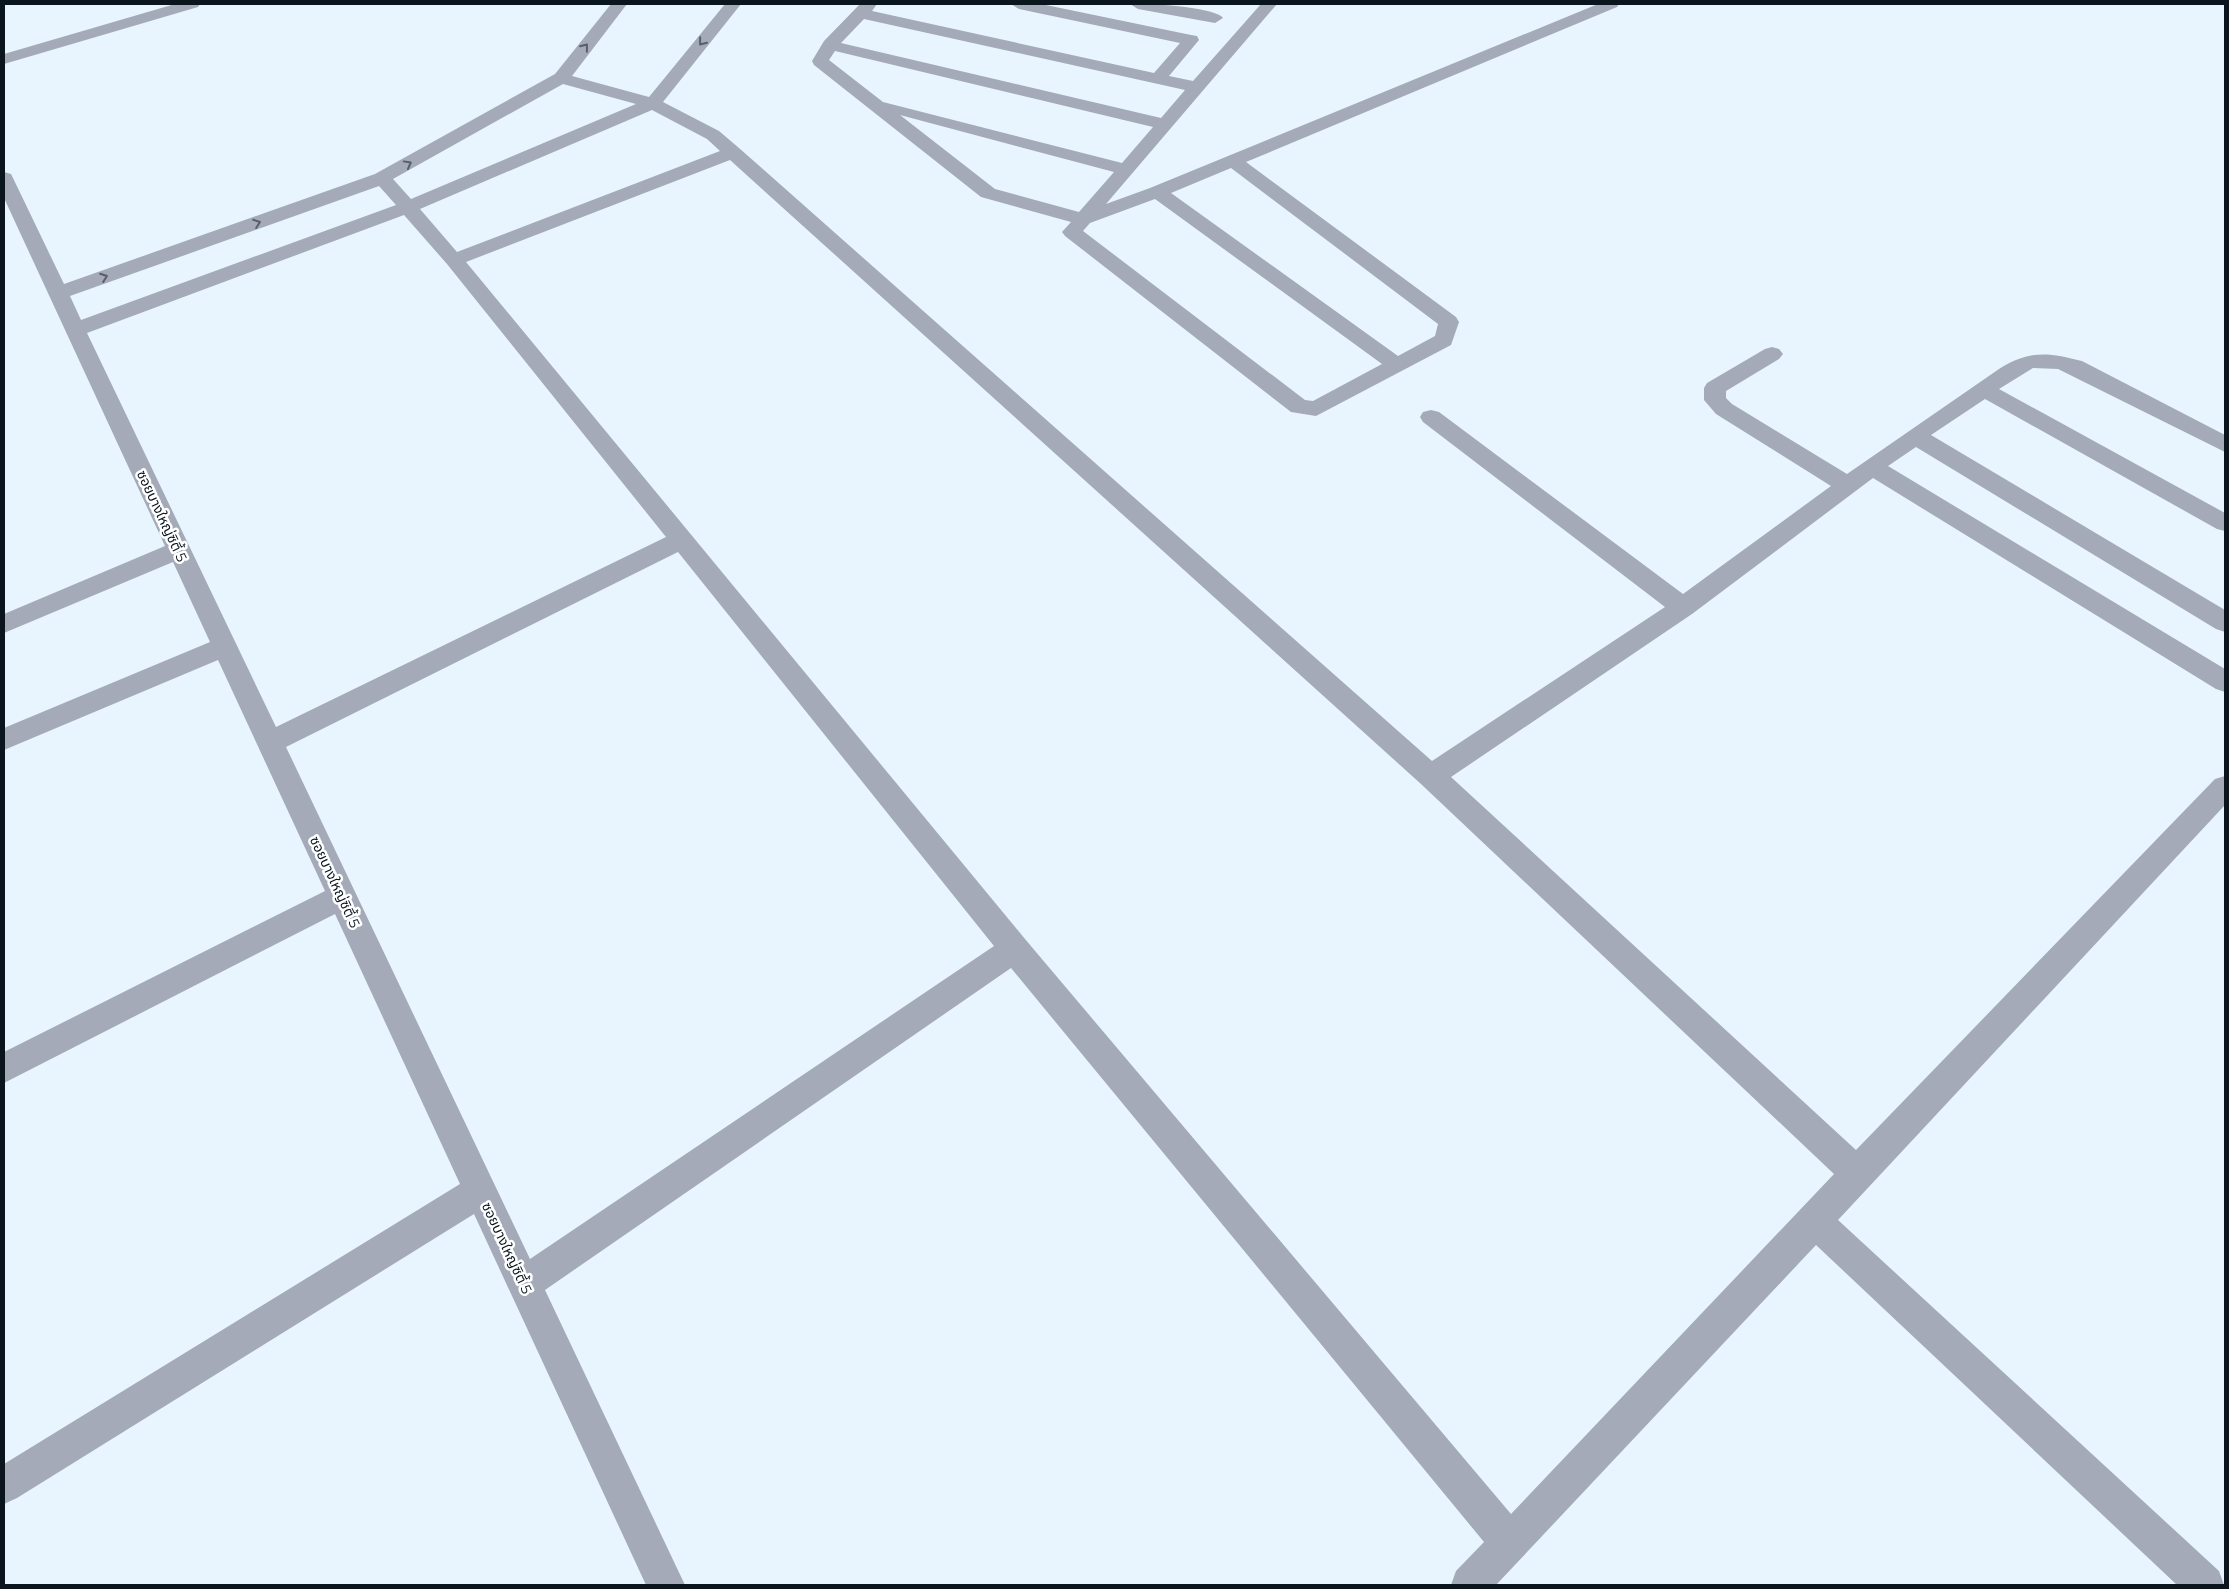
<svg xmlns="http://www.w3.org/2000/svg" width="2229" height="1589" viewBox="0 0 2229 1589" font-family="Montserrat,'Noto Sans Thai',sans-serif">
  <rect width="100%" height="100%" fill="#e8f5ff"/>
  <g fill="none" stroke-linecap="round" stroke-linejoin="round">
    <g fill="#a4aab8" fill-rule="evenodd">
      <polygon points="175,4 200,4 198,7 4,64 4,54"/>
      <path d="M611 4H627L572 76 649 97 725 4H741L663 102 719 131 739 148 1432 761 1665 607 1423 422 1420 417 1423 412 1431 410 1439 412 1683 594 1831 486 1716 414 1704 400V388L1707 383 1765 349 1772 347 1779 349 1783 354 1779 359 1726 391V398L1732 404 1847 474 1999 369C2029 350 2048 352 2082 361L2225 435V452L2058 369 2033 368 1999 389 2225 513V531L2217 529 1985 399 1931 435 2225 610V632L2216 629 1916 447 1888 466 2225 669V692L2216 689 1873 478 1692 614 1451 777 1856 1150 2215 779 2225 776V805L1838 1220 2219 1571 2224 1585H2177L1816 1245 1496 1585H1451L1456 1571 1484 1542 1011 968 545 1290 685 1585H646L474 1214 17 1498 4 1504V1464L460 1184 335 914 4 1083V1052L325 891 218 660 4 750V728L210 642 173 562 4 633V614L165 546 4 198V172L11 174 13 178 64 284 375 174 555 74ZM563 84 636 104 411 199 393 179ZM652 110 707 139 720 151 457 252 420 209ZM730 160 1421 784 1834 1174 1511 1514 1025 939 466 262ZM379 186 396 205 81 320 70 296ZM404 215 447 264 666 537 276 727 87 333ZM678 552 994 946 530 1259 286 747Z"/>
      <path d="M860 4H877L872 11 1154 73 1180 43 1019 9 1011 4H1041L1191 35 1197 36 1199 40 1169 76 1193 81 1261 4H1277L1106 204 1150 188 1598 4H1619L1617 7 1246 162 1456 317 1459 322 1451 345 1316 416 1291 412 1065 236 1062 232 1071 222 981 197 814 65 812 61 824 41ZM864 19 1158 84 1185 90 1161 118 841 43ZM835 51 1153 127 1122 163 883 102 829 60ZM900 115 1114 172 1079 212 995 189ZM1231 168 1438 324 1435 336 1398 356 1171 193ZM1155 199 1382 364 1313 401 1305 400 1083 231 1090 223Z"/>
      <path d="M1130 4C1145 3 1215 7 1223 18L1215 23 1138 9Z"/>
    </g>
  </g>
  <defs><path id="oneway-chevron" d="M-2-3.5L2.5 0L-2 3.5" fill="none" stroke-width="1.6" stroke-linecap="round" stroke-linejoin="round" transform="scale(1.25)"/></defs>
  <g stroke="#57606a">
    <use href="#oneway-chevron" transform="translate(702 42) rotate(129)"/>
    <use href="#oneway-chevron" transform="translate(585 47) rotate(-52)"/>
    <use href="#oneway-chevron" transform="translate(408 164) rotate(-29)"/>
    <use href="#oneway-chevron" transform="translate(257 223) rotate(-20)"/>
    <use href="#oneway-chevron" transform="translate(104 277) rotate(-20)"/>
  </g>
  <g text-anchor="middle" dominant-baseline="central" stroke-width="5" stroke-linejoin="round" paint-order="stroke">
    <g font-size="14" fill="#0a151d" stroke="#fff">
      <text transform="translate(162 516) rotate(65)">ซอยบางใหญ่ซิตี้ 5</text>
      <text transform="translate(335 882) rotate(65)">ซอยบางใหญ่ซิตี้ 5</text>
      <text transform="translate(507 1248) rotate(65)">ซอยบางใหญ่ซิตี้ 5</text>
    </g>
  </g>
  <rect width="2229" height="1589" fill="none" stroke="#0a151d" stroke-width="10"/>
</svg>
